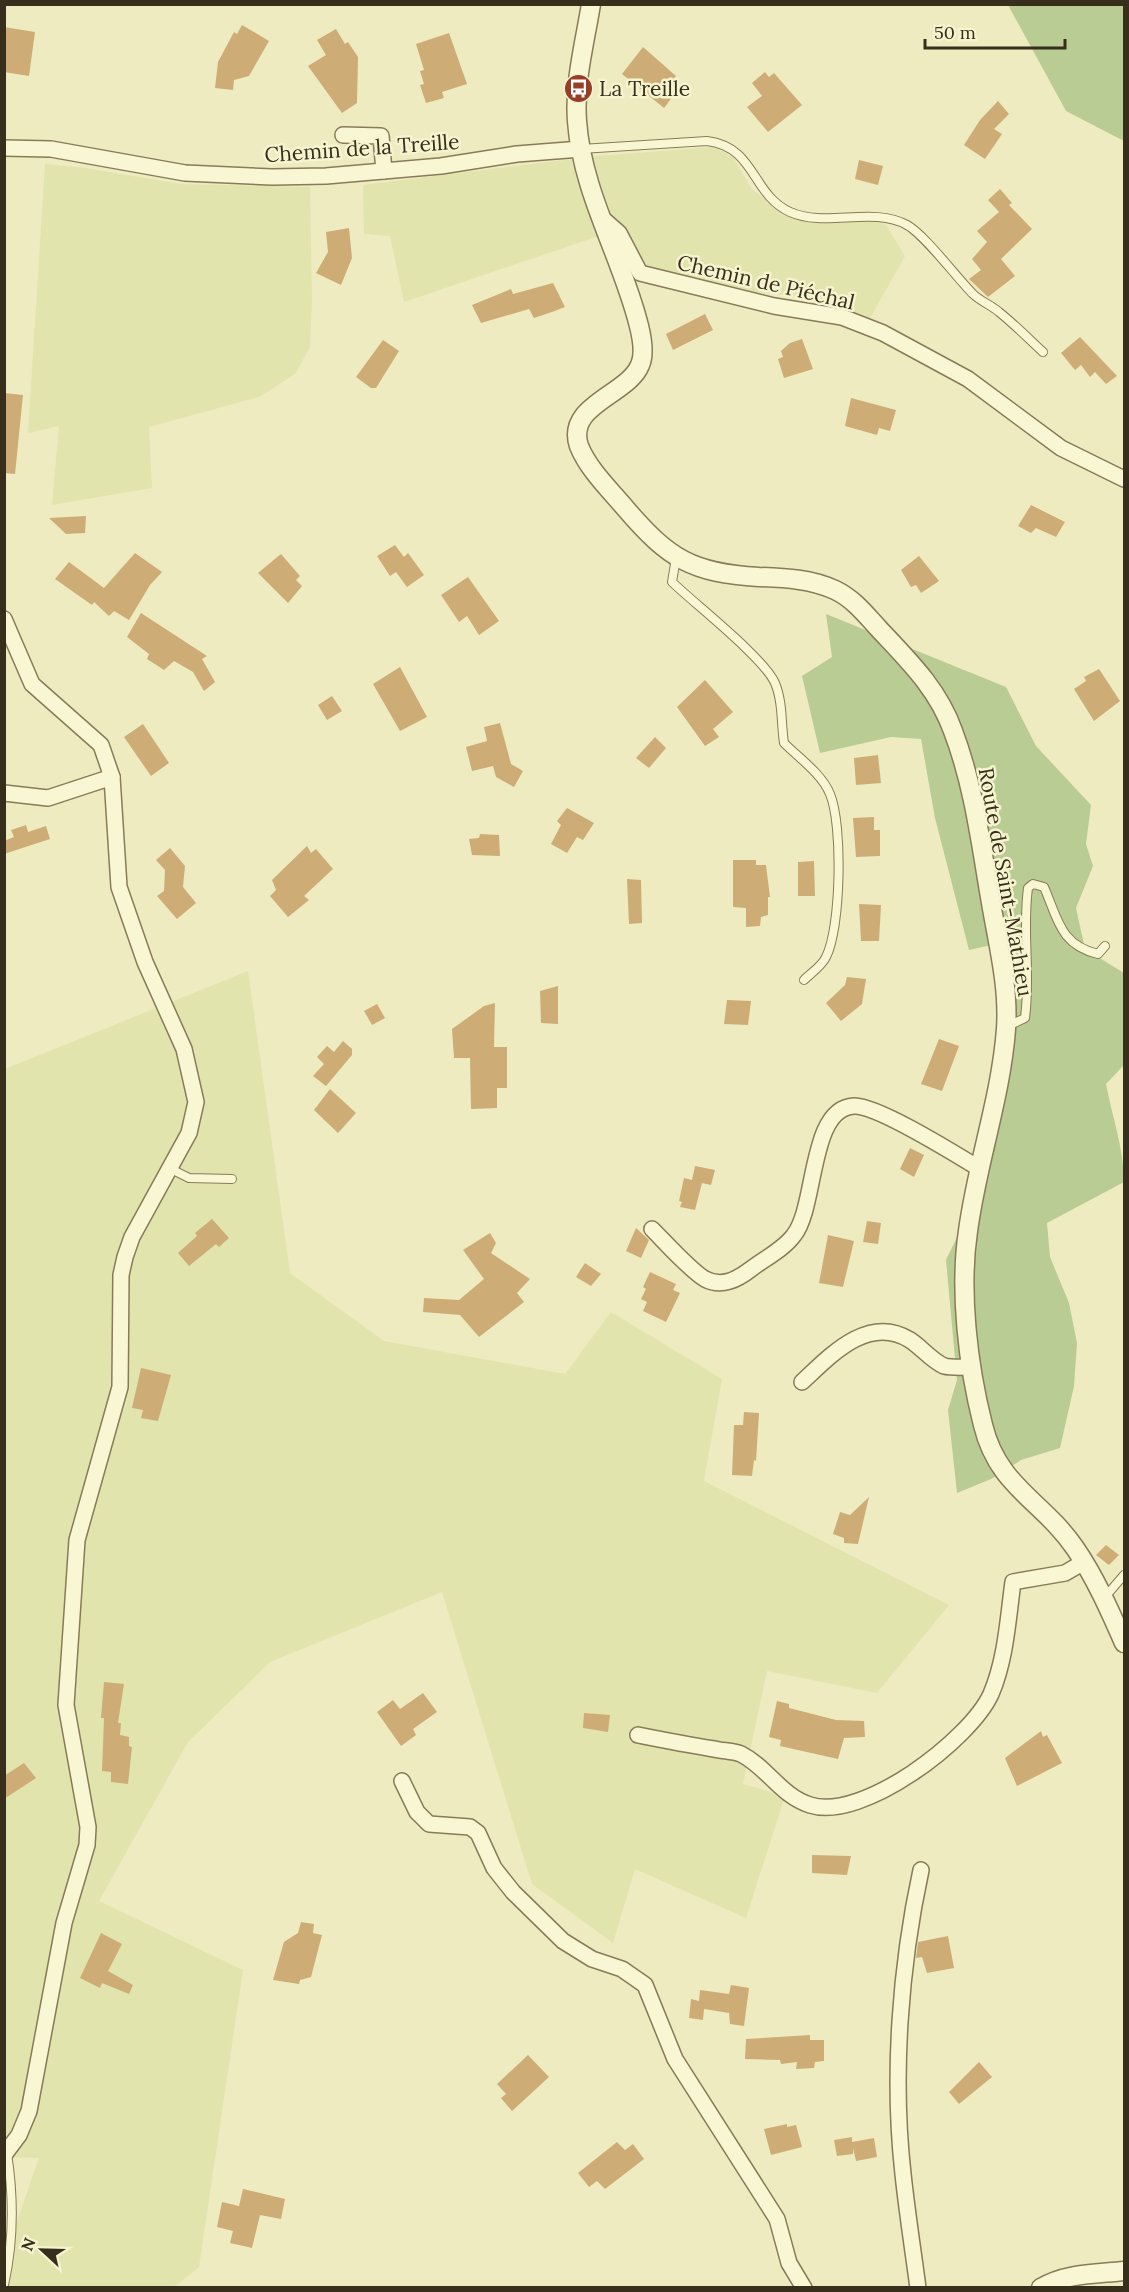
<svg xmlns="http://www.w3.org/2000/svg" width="1129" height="2292" viewBox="0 0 1129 2292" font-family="Lora,serif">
  <rect width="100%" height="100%" fill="#eeebc0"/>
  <g fill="#e1e4ad">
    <polygon points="713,147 733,157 751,188 783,214 819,223 875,221 886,225 905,256 869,320 803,296 740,291 643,266 626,240 596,237 404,302 390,236 364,234 363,185 597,156"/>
    <polygon points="45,164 85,168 180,184 310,187 312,301 310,347 295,374 259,397 149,427 152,488 52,505 59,426 28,433"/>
    <polygon points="248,971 290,1273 384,1341 565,1374 611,1312 722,1379 704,1481 949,1605 877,1693 767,1671 743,1784 785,1796 746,1918 635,1869 613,1943 532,1884 442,1592 270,1662 188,1742 99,1901 243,1970 199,2267 174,2287 5,2287 5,2255 39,2158 5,2157 5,1069"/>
  </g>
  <g fill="#b9cc94">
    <polygon points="1008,5 1124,5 1124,141 1066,111"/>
    <path d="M826 614 1006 687 1036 746 1091 805 1086 844 1093 866 1076 908 1085 949 1124 973V1065L1106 1084C1112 1116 1124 1149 1124 1182L1047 1223 1050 1257 1069 1303 1077 1343 1074 1386 1060 1448 1021 1460 991 1479 957 1493 948 1410 957 1380 946 1260 986 1177 1012 1004 1009 941 969 950 935 818 921 739 891 737 820 753 802 676 832 657Z"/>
  </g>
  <g fill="#cdad75">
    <polygon points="242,25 269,41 249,76 234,80 233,90 215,88 218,62 234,32 237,34"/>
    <polygon points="4,27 35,32 29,76 4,72"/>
    <polygon points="336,29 345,44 348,42 358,57 357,103 342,113 308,66 326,55 317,40"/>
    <polygon points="449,33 467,84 442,92 444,98 426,103 420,85 424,84 420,71 424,70 416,44"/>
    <polygon points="643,47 676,76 665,89 673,96 664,108 622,74"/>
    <polygon points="765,72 769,77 774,73 802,105 768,132 747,107 762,96 752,83"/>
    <polygon points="998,101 1009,114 994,129 1002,134 985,159 964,145 980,120"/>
    <polygon points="859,160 883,166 878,185 855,179"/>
    <polygon points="1000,189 1012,203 1009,205 1032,229 1001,259 1015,276 988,297 969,279 981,270 972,259 987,242 977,231 999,212 988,200"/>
    <polygon points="349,228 352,258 341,285 316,273 328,252 326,232"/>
    <polygon points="553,283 565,307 552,312 534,318 529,309 481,323 472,305 511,289 513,294"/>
    <polygon points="705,314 713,330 673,350 666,334"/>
    <polygon points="1080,337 1117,376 1106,384 1095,372 1090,377 1081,365 1075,370 1061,353"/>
    <polygon points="802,339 813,369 784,378 778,359 783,357 781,351 790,343"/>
    <polygon points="383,340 399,351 376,388 371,388 356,377"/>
    <polygon points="4,393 23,395 15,474 4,473"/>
    <polygon points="851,398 896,410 890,431 879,428 877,435 845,426"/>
    <polygon points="1031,505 1065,522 1056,537 1036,528 1031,533 1018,526"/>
    <polygon points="86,516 85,533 66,534 49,518"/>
    <polygon points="395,545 404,557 408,553 424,575 407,587 396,572 390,576 377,556"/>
    <polygon points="135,553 162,572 150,585 129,620 114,611 109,616 94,602 92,605 55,579 69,562 104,588"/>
    <polygon points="281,554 300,576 296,580 302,586 288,603 258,573"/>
    <polygon points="919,556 939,581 921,593 916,585 911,587 901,570"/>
    <polygon points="468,577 499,621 479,635 467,616 459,622 441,595"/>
    <polygon points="141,613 207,656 202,659 215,682 204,691 193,672 174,661 164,670 147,659 149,654 127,637"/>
    <polygon points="400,667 427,717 400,731 373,684"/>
    <polygon points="1099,669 1120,701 1094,721 1074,689 1086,681 1084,677"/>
    <polygon points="705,680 733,712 713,729 719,737 705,746 677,707"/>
    <polygon points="332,696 342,711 327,720 318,705"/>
    <polygon points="500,723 511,764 523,771 514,787 496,777 493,766 472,771 466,747 487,741 484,727"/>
    <polygon points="143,724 169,763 151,776 124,737"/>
    <polygon points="655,737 666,748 649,768 636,758"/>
    <polygon points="878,755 881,783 856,785 854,758"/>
    <polygon points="567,808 594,823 583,840 577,837 567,853 551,844 561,825 557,821"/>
    <polygon points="874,817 874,830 880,830 880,856 856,857 853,818"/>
    <polygon points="26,825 28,832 46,826 50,839 4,854 4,841 14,837 11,830"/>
    <polygon points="480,834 499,835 500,856 472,855 469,839 479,838"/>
    <polygon points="307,846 311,853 316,849 333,869 304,896 309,900 288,917 270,896 276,890 272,880"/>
    <polygon points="170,848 185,866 183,887 196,903 177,919 157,896 164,891 165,870 156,860"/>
    <polygon points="733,860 756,860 756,865 766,865 770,897 768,897 768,915 761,917 760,926 746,927 746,908 733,907"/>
    <polygon points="814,861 815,896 798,896 798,862"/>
    <polygon points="627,879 641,880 642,923 629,924"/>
    <polygon points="859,904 881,905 879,941 861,941"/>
    <polygon points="847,977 866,979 862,1004 841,1021 826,1003 845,985"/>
    <polygon points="558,986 558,1024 541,1023 540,991"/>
    <polygon points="727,1000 751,1001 748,1025 724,1024"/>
    <polygon points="495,1003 494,1047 507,1047 507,1088 497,1088 497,1108 471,1109 470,1058 454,1058 452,1029 484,1006"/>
    <polygon points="377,1004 385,1018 372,1025 364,1011"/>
    <polygon points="939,1039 959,1046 942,1091 921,1084"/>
    <polygon points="343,1041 352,1049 352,1055 326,1086 313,1076 324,1064 317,1057 327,1046 334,1052"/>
    <polygon points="330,1089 356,1113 338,1133 314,1110"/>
    <polygon points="910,1148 924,1155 914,1177 900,1169"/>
    <polygon points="695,1166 715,1170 711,1185 702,1183 695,1210 680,1207 682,1202 679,1201 684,1178 692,1180"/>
    <polygon points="212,1219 229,1238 219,1247 216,1244 189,1266 178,1253 197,1236 195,1233"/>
    <polygon points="867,1221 881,1223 878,1244 863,1242"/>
    <polygon points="636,1228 649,1240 641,1258 626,1251"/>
    <polygon points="490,1233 496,1243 491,1253 530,1279 517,1293 524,1302 479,1337 460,1315 423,1312 424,1298 459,1300 484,1279 463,1250"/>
    <polygon points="828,1235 854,1241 843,1287 819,1283"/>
    <polygon points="585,1263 601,1274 591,1286 576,1277"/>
    <polygon points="650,1272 676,1284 673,1290 680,1293 666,1322 643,1311 647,1302 641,1299 646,1289 643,1287"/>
    <polygon points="141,1368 171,1375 158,1421 141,1418 143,1410 132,1408"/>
    <polygon points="744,1412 759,1413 756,1461 754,1460 752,1476 732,1475 734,1425 743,1425"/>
    <polygon points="869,1497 858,1544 844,1543 844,1538 833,1534 840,1512 850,1515"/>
    <polygon points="1106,1545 1119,1555 1109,1565 1096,1555"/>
    <polygon points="104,1682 124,1684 118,1723 121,1723 120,1735 129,1737 129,1746 132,1747 128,1784 111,1782 111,1772 102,1771 104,1718 101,1718"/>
    <polygon points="423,1693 437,1712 413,1729 416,1735 401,1746 377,1712 393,1700 400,1709"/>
    <polygon points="777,1701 789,1704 789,1708 836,1720 864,1721 865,1737 844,1738 838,1759 780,1746 781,1740 769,1737"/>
    <polygon points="584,1713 610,1715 608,1732 583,1728"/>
    <polygon points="1041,1731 1043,1737 1047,1735 1062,1763 1017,1786 1005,1758"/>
    <polygon points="24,1763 36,1778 4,1799 4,1776"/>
    <polygon points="812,1855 851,1856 847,1875 812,1873"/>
    <polygon points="301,1922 314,1924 313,1933 322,1935 311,1977 300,1980 299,1984 273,1980 284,1942 298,1933"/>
    <polygon points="101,1933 122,1944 108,1971 133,1985 129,1994 102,1983 100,1988 80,1978"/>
    <polygon points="948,1936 954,1968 927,1973 922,1957 916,1958 918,1942"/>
    <polygon points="731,1985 749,1988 744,2026 730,2024 729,2013 704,2009 703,2020 689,2018 691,1999 699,2001 700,1990 729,1994"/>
    <polygon points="810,2035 810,2040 824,2040 824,2061 815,2062 814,2068 796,2069 797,2062 781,2064 780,2060 745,2059 746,2039"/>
    <polygon points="528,2055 549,2077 512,2111 501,2098 506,2094 497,2084"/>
    <polygon points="979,2062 992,2077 959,2104 949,2092"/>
    <polygon points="787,2124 787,2127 796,2125 802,2147 771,2155 764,2129"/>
    <polygon points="852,2137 852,2142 874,2138 877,2157 856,2161 853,2148 853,2154 837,2156 834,2140"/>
    <polygon points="617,2142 625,2150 633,2144 644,2159 605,2189 597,2181 589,2187 578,2173"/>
    <polygon points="243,2189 285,2199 281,2219 260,2215 252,2248 230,2243 233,2231 217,2227 222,2202 239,2206"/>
  </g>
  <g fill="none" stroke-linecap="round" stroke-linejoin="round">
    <defs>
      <g id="service">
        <path d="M581 149 707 141C756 147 751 194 790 212 826 228 872 206 907 225 924 234 957 278 973 294 980 301 991 305 999 312 1014 324 1028 338 1043 352"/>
        <path d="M676 558 672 582C696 605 764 658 775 683 783 702 781 724 784 743 799 758 822 774 830 794 843 825 841 928 826 957 822 966 811 973 804 980"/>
        <path d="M1008 1026 1025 1018C1031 973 1022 931 1028 888L1033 884 1044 887C1058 919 1060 945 1098 954L1105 946"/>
        <polyline points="171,1169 189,1178 232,1179"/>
        <polyline points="1105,1597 1124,1575"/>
        <path d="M4 2285C14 2241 14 2198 7 2153"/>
      </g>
      <g id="minor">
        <polyline points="343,135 381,136 384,171"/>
        <polyline points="4,148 51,149 185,173 272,177 326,176 441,166 517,154 581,149"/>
        <polyline points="602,218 619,233 640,273 774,306 842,317 883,333 968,379 1061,448 1124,479"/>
        <polyline points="4,619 32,684 101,745 112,777 119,887 145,962 184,1049 196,1102 189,1133 132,1237 125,1257 121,1275 120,1387 77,1540 66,1705 88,1827 87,1845 64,1923 29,2111 19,2135 4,2155"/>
        <polyline points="4,793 48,798 112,777"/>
        <path d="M652 1229C665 1242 691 1271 705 1279 722 1288 738 1279 751 1269 764 1259 784 1249 794 1235 817 1206 809 1108 854 1106 877 1105 957 1155 980 1169"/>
        <path d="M802 1382C830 1356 868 1314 910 1340 921 1347 932 1361 944 1366 952 1368 964 1367 972 1367"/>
        <path d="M638 1735C663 1740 689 1745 714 1749 722 1751 734 1751 741 1754 767 1767 781 1796 810 1805 862 1822 970 1740 991 1694 1006 1659 1008 1618 1013 1582L1065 1573 1084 1562"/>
        <polyline points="402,1781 417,1812 429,1824 470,1827 478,1833 494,1868 513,1892 563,1941 592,1959 622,1969 645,1985 675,2059 777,2219 789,2263 804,2288"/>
        <path d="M918 2288C913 2250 907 2212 903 2174 892 2076 900 1967 921 1870"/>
      </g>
      <g id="tertiary">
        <path d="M591 4C585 42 574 82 577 121 582 193 622 257 639 326 642 338 645 354 640 365 628 395 565 405 579 446 588 469 610 490 626 509 669 559 692 573 759 577 786 578 811 579 835 590 854 599 866 615 879 629 909 661 938 689 953 731 974 786 981 845 991 903 998 944 1009 987 1006 1029 1001 1097 977 1163 968 1231 959 1291 968 1366 983 1425 998 1487 1042 1500 1075 1548 1095 1577 1110 1611 1124 1643"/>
        <path d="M1041 2288C1065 2273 1097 2274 1124 2271"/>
      </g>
    </defs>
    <use href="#service" stroke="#877b58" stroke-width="10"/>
    <use href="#minor" stroke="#877b58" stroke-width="18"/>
    <use href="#tertiary" stroke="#877b58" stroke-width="21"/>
    <use href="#service" stroke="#f9f6d3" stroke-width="8"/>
    <use href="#minor" stroke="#f9f6d3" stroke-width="15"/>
    <use href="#tertiary" stroke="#f9f6d3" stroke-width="18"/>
  </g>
  <defs>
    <symbol id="bus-disc" viewBox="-11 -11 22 22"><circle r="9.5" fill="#973e27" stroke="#f6f3cf"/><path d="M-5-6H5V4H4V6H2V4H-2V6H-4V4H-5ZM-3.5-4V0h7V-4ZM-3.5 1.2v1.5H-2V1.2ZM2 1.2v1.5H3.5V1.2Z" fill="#fff"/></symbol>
  </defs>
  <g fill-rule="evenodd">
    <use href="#bus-disc" x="562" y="72" width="33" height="33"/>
  </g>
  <g text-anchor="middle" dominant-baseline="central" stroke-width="5" stroke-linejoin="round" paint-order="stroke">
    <g font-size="21" fill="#372f1c" stroke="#f6f3cf" text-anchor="start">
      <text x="599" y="88">La Treille</text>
    </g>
    <g font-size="21" fill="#372f1c" stroke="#f6f3cf">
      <text transform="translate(362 148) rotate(-4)">Chemin de la Treille</text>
      <text transform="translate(766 282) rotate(13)">Chemin de Piéchal</text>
      <text transform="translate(1006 882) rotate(80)">Route de Saint-Mathieu</text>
    </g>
  </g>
  <rect width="1129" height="2292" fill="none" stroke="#372f1c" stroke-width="12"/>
  <g transform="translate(42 2250) rotate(292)" stroke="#f6f3cf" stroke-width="4.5" paint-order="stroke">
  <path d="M0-4.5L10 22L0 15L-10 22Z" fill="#372f1c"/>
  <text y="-9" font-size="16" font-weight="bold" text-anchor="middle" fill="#372f1c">N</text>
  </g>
  <path d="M925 39v9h140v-9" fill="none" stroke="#372f1c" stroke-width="3"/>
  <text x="934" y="39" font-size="18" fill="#372f1c" stroke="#f6f3cf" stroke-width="4.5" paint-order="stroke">50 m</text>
</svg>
